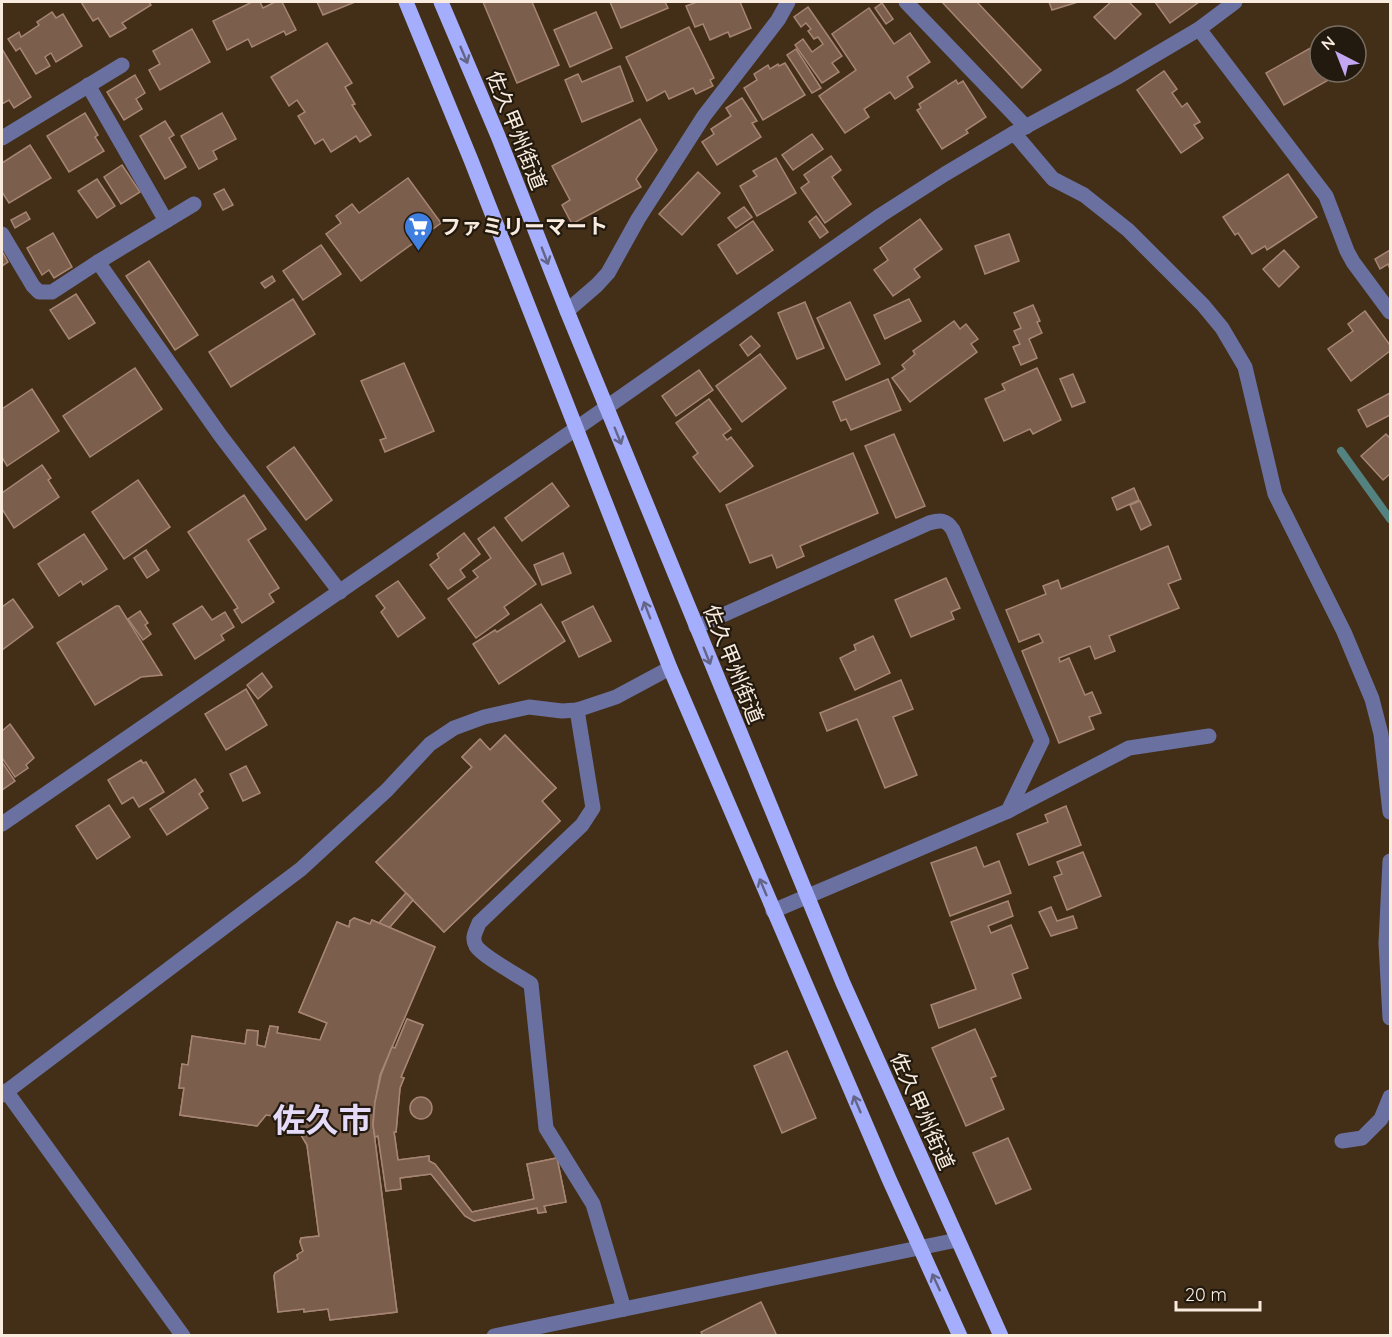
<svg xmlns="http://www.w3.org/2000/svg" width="1392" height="1337" viewBox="0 0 1392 1337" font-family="Quicksand,'Noto Sans JP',sans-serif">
  <rect width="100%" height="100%" fill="#432f17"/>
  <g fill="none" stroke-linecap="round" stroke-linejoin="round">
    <polyline stroke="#548280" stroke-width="8" points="1341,451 1390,519"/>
  </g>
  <g fill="#7c5e4d" stroke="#a68574" stroke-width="1.5">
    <polygon points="81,2 149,2 151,5 122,23 126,28 110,37 98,18 93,21"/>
    <polygon points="252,2 260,2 263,8 275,2 282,2 296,30 286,35 284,31 252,47 248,39 227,50 213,21"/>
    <polygon points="317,2 355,2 323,15"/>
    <polygon points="483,2 532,2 559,65 517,83"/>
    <polygon points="610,2 665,2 668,8 621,28"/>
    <polygon points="697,2 740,2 751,28 730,37 728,32 710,40 703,24 695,27 686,6"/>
    <polygon points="942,2 977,2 1041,70 1022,88"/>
    <polygon points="1049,2 1078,2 1052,10"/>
    <polygon points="1111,2 1129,2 1141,14 1115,39 1094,17"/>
    <polygon points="1155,2 1199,2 1170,23"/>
    <polygon points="882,3 893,19 886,24 875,8"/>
    <polygon points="808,7 842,56 832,63 839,72 822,83 795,45 803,39 812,52 823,44 818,37 814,39 808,31 811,29 806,23 801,27 794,17"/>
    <polygon points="869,8 894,44 910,33 930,62 907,77 913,87 895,99 890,92 864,109 869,117 845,133 819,96 856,70 832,34"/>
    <polygon points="52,12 56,18 63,14 82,46 56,62 51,53 45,57 50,66 36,74 20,48 16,51 8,39 19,32 21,37 39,25 37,22"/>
    <polygon points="596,12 612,48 570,67 554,30"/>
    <polygon points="689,27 714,78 710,80 713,86 696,94 693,88 669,99 665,91 647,101 626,57"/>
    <polygon points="192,29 210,62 160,90 149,70 160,64 153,51"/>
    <polygon points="327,43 352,83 345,87 355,104 352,105 371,135 360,142 356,136 331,152 323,139 315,144 298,116 305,112 297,100 289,106 271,77"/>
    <polygon points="1314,46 1320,56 1320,72 1329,72 1332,78 1284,105 1266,73"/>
    <polygon points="2,49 31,97 14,108 9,100 2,104"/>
    <polygon points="796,49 821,88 812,93 787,55"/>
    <polygon points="785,63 805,95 763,120 744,88 757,80 754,74 768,65 770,69 778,64 779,66"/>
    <polygon points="620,66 633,101 582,122 565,80 578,74 582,82"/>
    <polygon points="1164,71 1177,89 1172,93 1182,107 1187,103 1200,122 1194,125 1203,138 1181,153 1137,90"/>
    <polygon points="135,75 145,93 136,99 142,109 124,120 107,92"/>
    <polygon points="956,80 958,84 963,81 986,117 966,130 968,133 942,149 917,110 921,108 919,104"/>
    <polygon points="742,98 757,121 752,123 761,137 717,165 702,142 714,134 711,129 731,116 726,108"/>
    <polygon points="85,113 98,135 95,137 104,151 69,172 47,136"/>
    <polygon points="222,113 236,139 213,151 217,159 199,169 181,136"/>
    <polygon points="640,119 657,150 636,179 641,187 572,224 562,205 570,200 552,166"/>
    <polygon points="165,121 174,135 169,138 186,167 165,179 140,136"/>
    <polygon points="812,134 823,149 793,170 782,155"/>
    <polygon points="30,145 51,178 9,203 2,192 2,163"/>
    <polygon points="831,156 841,170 832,177 851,204 825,223 801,188 809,182 804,175"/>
    <polygon points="776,158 796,193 757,216 740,186 757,176 753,171"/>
    <polygon points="122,165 140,192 121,204 104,177"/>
    <polygon points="698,172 720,193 682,235 659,214"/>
    <polygon points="1288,174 1317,217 1267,250 1265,246 1252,254 1238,233 1235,235 1223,217"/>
    <polygon points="408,178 441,223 361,281 326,234 341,223 336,216 352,204 359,213"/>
    <polygon points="97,179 115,206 97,218 78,191"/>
    <polygon points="224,189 233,205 223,210 214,194"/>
    <polygon points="744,207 752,217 736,228 728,218"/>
    <polygon points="26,212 30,219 15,228 11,220"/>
    <polygon points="816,216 828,232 820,238 809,222"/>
    <polygon points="920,219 942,249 914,269 920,277 893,296 874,270 888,260 880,248"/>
    <polygon points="753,221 773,250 737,274 718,245"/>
    <polygon points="53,233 72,267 54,278 49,270 42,275 27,248"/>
    <polygon points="1009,234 1019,261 985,274 975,246"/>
    <polygon points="321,245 341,274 303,300 283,271"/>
    <polygon points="1284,250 1299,267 1279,287 1263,269"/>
    <polygon points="1390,250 1390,269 1388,264 1380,269 1375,259"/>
    <polygon points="2,251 8,262 2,266"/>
    <polygon points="149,261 198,335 175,350 126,276"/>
    <polygon points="272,276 275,281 265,288 261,283"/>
    <polygon points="76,294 95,323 69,339 50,310"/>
    <polygon points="293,299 315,334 231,387 209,352"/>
    <polygon points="909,299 921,321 885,339 874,315"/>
    <polygon points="805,302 824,348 797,359 778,313"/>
    <polygon points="850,302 880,364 846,380 817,318"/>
    <polygon points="1033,305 1040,321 1037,322 1042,333 1029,339 1037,358 1021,365 1013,347 1020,344 1014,331 1021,328 1014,313"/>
    <polygon points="1365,311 1390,345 1390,351 1351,381 1328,349 1353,331 1348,324"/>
    <polygon points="954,321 960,329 966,324 978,339 971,344 977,352 910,402 892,378 905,369 902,365 915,354 913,351"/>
    <polygon points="751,336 760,346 748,356 740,345"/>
    <polygon points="760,354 786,388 742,422 716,386"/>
    <polygon points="404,363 434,431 385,452 380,440 386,438 361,381"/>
    <polygon points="135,368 162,409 90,457 63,416"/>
    <polygon points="1037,368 1061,420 1033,434 1030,429 1004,441 985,399 1005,390 1002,384"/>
    <polygon points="699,370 713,390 676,416 662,396"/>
    <polygon points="1073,374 1085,402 1072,407 1060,379"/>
    <polygon points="888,379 901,410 851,430 846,419 841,421 833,402"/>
    <polygon points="32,389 59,431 7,466 2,457 2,409"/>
    <polygon points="1390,393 1390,415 1367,427 1358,410"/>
    <polygon points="709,399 731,429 723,435 727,440 731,437 753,466 720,492 693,457 698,453 676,423"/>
    <polygon points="894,434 925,506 896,518 865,446"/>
    <polygon points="1386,434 1390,438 1390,474 1383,480 1361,456"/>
    <polygon points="294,447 332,500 306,520 267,467"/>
    <polygon points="853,453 878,513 800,546 804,556 777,568 772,555 750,563 726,505"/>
    <polygon points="42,465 51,478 48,480 59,497 14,528 2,509 2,493"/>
    <polygon points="138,480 170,527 124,559 92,512"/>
    <polygon points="552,483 569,506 522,541 505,518"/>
    <polygon points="1134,488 1139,500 1117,510 1112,498"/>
    <polygon points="244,495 266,529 248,540 279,588 269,594 274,602 242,623 234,610 238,608 188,532"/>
    <polygon points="1140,501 1151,525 1141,530 1130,505"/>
    <polygon points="494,527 536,584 504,607 509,614 476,638 448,599 478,577 473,571 491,558 478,539"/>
    <polygon points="464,533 480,554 460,570 465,577 448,589 430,565 439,558 437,554"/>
    <polygon points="84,534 107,569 83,585 81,581 59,596 38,564"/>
    <polygon points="1168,546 1181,579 1168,584 1179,608 1109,636 1115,651 1095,659 1090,646 1059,658 1060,662 1069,658 1085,695 1092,692 1101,713 1089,717 1094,729 1059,743 1022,651 1043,642 1039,634 1019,642 1006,610 1046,594 1043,586 1058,580 1061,589"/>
    <polygon points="146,550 159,570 147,578 134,558"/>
    <polygon points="563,553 571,573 542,585 534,565"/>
    <polygon points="946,578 960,608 951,612 954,619 911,637 895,600"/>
    <polygon points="398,581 425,618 398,637 381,612 385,608 376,596"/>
    <polygon points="13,599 33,627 2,650 2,607"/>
    <polygon points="541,604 565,641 499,684 473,644 495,630 497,632"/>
    <polygon points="116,606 119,606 162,675 141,677 95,705 57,643"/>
    <polygon points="202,606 212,620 225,612 234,627 221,635 224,640 195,659 173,624"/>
    <polygon points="593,606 611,641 579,657 562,622"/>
    <polygon points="140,611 148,623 145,625 151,634 143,640 128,619"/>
    <polygon points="873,636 890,673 855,690 840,658 856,650 854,645"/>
    <polygon points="262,673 272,687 258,699 247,685"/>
    <polygon points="901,680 913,709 893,717 917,775 885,788 857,719 827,731 820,713"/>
    <polygon points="246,689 267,725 226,750 205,714"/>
    <polygon points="10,724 34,758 26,765 28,768 15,777 2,758 2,731"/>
    <polygon points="505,735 556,788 542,801 560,821 444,932 376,862 472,767 462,757 480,739 490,750"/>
    <polygon points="505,735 556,788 542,801 560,821 444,932 376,862 472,767 462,757 480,739 490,750"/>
    <polygon points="141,760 143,763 146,762 164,792 139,807 133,797 122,804 108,780"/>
    <polygon points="2,762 15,781 2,790"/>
    <polygon points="246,766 260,793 243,801 230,774"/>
    <polygon points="195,779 203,791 199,794 208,808 167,835 150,809"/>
    <polygon points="109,805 130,837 97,859 76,826"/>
    <polygon points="1066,806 1081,845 1029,865 1017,834 1048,822 1045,815"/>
    <polygon points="976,847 984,867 999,861 1011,893 950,916 931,863"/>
    <polygon points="1083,852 1101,896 1067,910 1054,877 1062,874 1057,862"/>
    <polygon points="406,893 413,900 389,928 379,923"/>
    <polygon points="406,893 413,900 389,928 379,923"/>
    <polygon points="1008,901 1013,916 988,926 991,933 1011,925 1028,968 1012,974 1021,998 939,1028 931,1005 976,989 951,922"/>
    <polygon points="1051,907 1057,921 1073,916 1077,928 1051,936 1039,912"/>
    <polygon points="354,918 370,924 372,920 435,947 380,1075 375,1103 373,1125 397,1312 330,1320 328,1309 304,1312 304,1309 278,1312 274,1276 275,1273 298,1259 297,1255 303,1251 300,1242 301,1238 319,1236 307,1145 291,1118 266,1115 257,1126 180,1115 184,1088 179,1088 182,1064 188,1065 192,1036 245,1044 247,1030 258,1031 257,1045 265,1047 270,1026 278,1027 277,1033 320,1040 327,1023 299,1012 337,922 349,927 350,921"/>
    <polygon points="354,918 370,924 372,920 435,947 380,1075 375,1103 373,1125 397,1312 330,1320 328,1309 304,1312 304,1309 278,1312 274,1276 275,1273 298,1259 297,1255 303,1251 300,1242 301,1238 319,1236 307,1145 291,1118 266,1115 257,1126 180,1115 184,1088 179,1088 182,1064 188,1065 192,1036 245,1044 247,1030 258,1031 257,1045 265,1047 270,1026 278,1027 277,1033 320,1040 327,1023 299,1012 337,922 349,927 350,921"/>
    <polygon points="407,1019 423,1025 401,1077 404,1078 400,1088 396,1132 394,1132 398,1160 429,1156 429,1161 435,1164 472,1212 534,1199 527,1164 557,1158 566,1202 544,1206 546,1212 538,1213 537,1208 474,1221 465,1216 431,1174 400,1178 401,1189 386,1191 378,1136 375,1137 373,1125 375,1102 381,1075 392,1047 395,1048"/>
    <polygon points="407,1019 423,1025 401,1077 404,1078 400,1088 396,1132 394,1132 398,1160 429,1156 429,1161 435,1164 472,1212 534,1199 527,1164 557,1158 566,1202 544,1206 546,1212 538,1213 537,1208 474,1221 465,1216 431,1174 400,1178 401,1189 386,1191 378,1136 375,1137 373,1125 375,1102 381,1075 392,1047 395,1048"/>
    <polygon points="975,1029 996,1076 991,1078 1004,1109 966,1126 932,1048"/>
    <polygon points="787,1051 816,1118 782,1133 754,1066"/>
    <circle cx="421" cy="1108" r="11"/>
    <polygon points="1008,1138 1031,1189 996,1204 973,1153"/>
    <polygon points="761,1302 777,1336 703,1336 701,1332"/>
  </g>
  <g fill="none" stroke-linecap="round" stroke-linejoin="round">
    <g stroke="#6a71a1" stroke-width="15">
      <polyline points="906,2 1026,127"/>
      <polyline points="1199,29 1326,196 1347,251 1353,262 1390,312"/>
      <polyline points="88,85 166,221"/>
      <polyline points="1014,133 1053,179 1084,195 1128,230 1203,305 1222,328 1245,367 1275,494 1344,632 1372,699 1381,734 1390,812"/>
      <polyline points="2,138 122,65"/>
      <polyline points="2,234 33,286 39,292 52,292 98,262 220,435 340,592"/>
      <polyline points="98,262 194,204"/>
      <polyline points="567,311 597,285 608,273 638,219 704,116 778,20 788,2"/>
      <path d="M696 627 929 523C940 520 946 519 953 530L1042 741 1008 811 773 911"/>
      <path d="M577 710 593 808 582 825 479 923C476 931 471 938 476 946 482 956 519 976 531 984L546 1128 593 1204 624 1309"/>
      <polyline points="1008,811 1129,748 1209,736"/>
      <polyline points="2,824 577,428 881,215 945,174 1014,133 1116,78 1199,29 1235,2"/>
      <polyline points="1390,861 1386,943 1390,1018"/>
      <polyline points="6,1091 183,1336"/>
      <polyline points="2,1095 301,869 387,790 430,744 454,728 484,717 529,707 562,711 577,710 616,697 670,668"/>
      <polyline points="1342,1141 1362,1138 1381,1119 1390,1097"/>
      <polyline points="494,1336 957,1240"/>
    </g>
    <g stroke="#a4aefd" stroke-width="15">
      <polyline points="406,2 471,160 670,668 889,1179 960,1336"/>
      <polyline points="441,2 498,136 567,311 843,983 1001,1336"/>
    </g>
  </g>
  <defs><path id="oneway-shaft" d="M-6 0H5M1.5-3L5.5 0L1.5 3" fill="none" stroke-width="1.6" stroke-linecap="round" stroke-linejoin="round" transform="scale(1.5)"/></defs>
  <g stroke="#646486">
    <use href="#oneway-shaft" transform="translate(464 55) rotate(67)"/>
    <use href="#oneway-shaft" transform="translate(545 256) rotate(69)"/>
    <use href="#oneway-shaft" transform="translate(618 436) rotate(68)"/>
    <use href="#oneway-shaft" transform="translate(647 610) rotate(-111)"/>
    <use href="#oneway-shaft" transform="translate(707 656) rotate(68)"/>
    <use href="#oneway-shaft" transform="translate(763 887) rotate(-113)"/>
    <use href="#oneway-shaft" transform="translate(857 1104) rotate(-113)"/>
    <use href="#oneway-shaft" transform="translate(936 1282) rotate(-115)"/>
  </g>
  <defs>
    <symbol id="supermarket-pin" viewBox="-11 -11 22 30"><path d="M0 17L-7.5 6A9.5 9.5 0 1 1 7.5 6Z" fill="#3f7fe0" stroke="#231a0f"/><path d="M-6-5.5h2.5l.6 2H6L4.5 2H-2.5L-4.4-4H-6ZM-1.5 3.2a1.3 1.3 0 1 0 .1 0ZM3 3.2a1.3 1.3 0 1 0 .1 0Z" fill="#fff"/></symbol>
  </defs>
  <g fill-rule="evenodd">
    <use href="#supermarket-pin" x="402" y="210" width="33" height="45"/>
  </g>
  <g text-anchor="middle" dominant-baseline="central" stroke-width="4.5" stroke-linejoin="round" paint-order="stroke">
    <g font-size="21" fill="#f9ecde" stroke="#231a0f">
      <text transform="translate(517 130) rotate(68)">佐久甲州街道</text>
      <text transform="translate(734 664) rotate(68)">佐久甲州街道</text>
      <text transform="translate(923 1111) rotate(66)">佐久甲州街道</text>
    </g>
    <g font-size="21" font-weight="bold" fill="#f9ecde" stroke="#231a0f" text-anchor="start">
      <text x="440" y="226">ファミリーマート</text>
    </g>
    <g font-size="33" font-weight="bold" fill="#e5dbf8" stroke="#231a0f">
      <text x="322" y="1119">佐久市</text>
    </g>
  </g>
  <rect width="1392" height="1337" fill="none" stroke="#f9ecde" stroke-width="6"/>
  <g transform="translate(1338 54) rotate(318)"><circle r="28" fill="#231a0f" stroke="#796e62" stroke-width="1.5"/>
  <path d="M0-4.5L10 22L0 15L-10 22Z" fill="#c3a7f2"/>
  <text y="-9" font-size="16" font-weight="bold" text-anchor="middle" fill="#f9ecde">N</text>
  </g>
  <path d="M1176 1301v9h84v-9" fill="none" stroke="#f9ecde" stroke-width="3"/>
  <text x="1185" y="1301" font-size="18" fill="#f9ecde" stroke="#231a0f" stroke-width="4.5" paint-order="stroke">20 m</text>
</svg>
